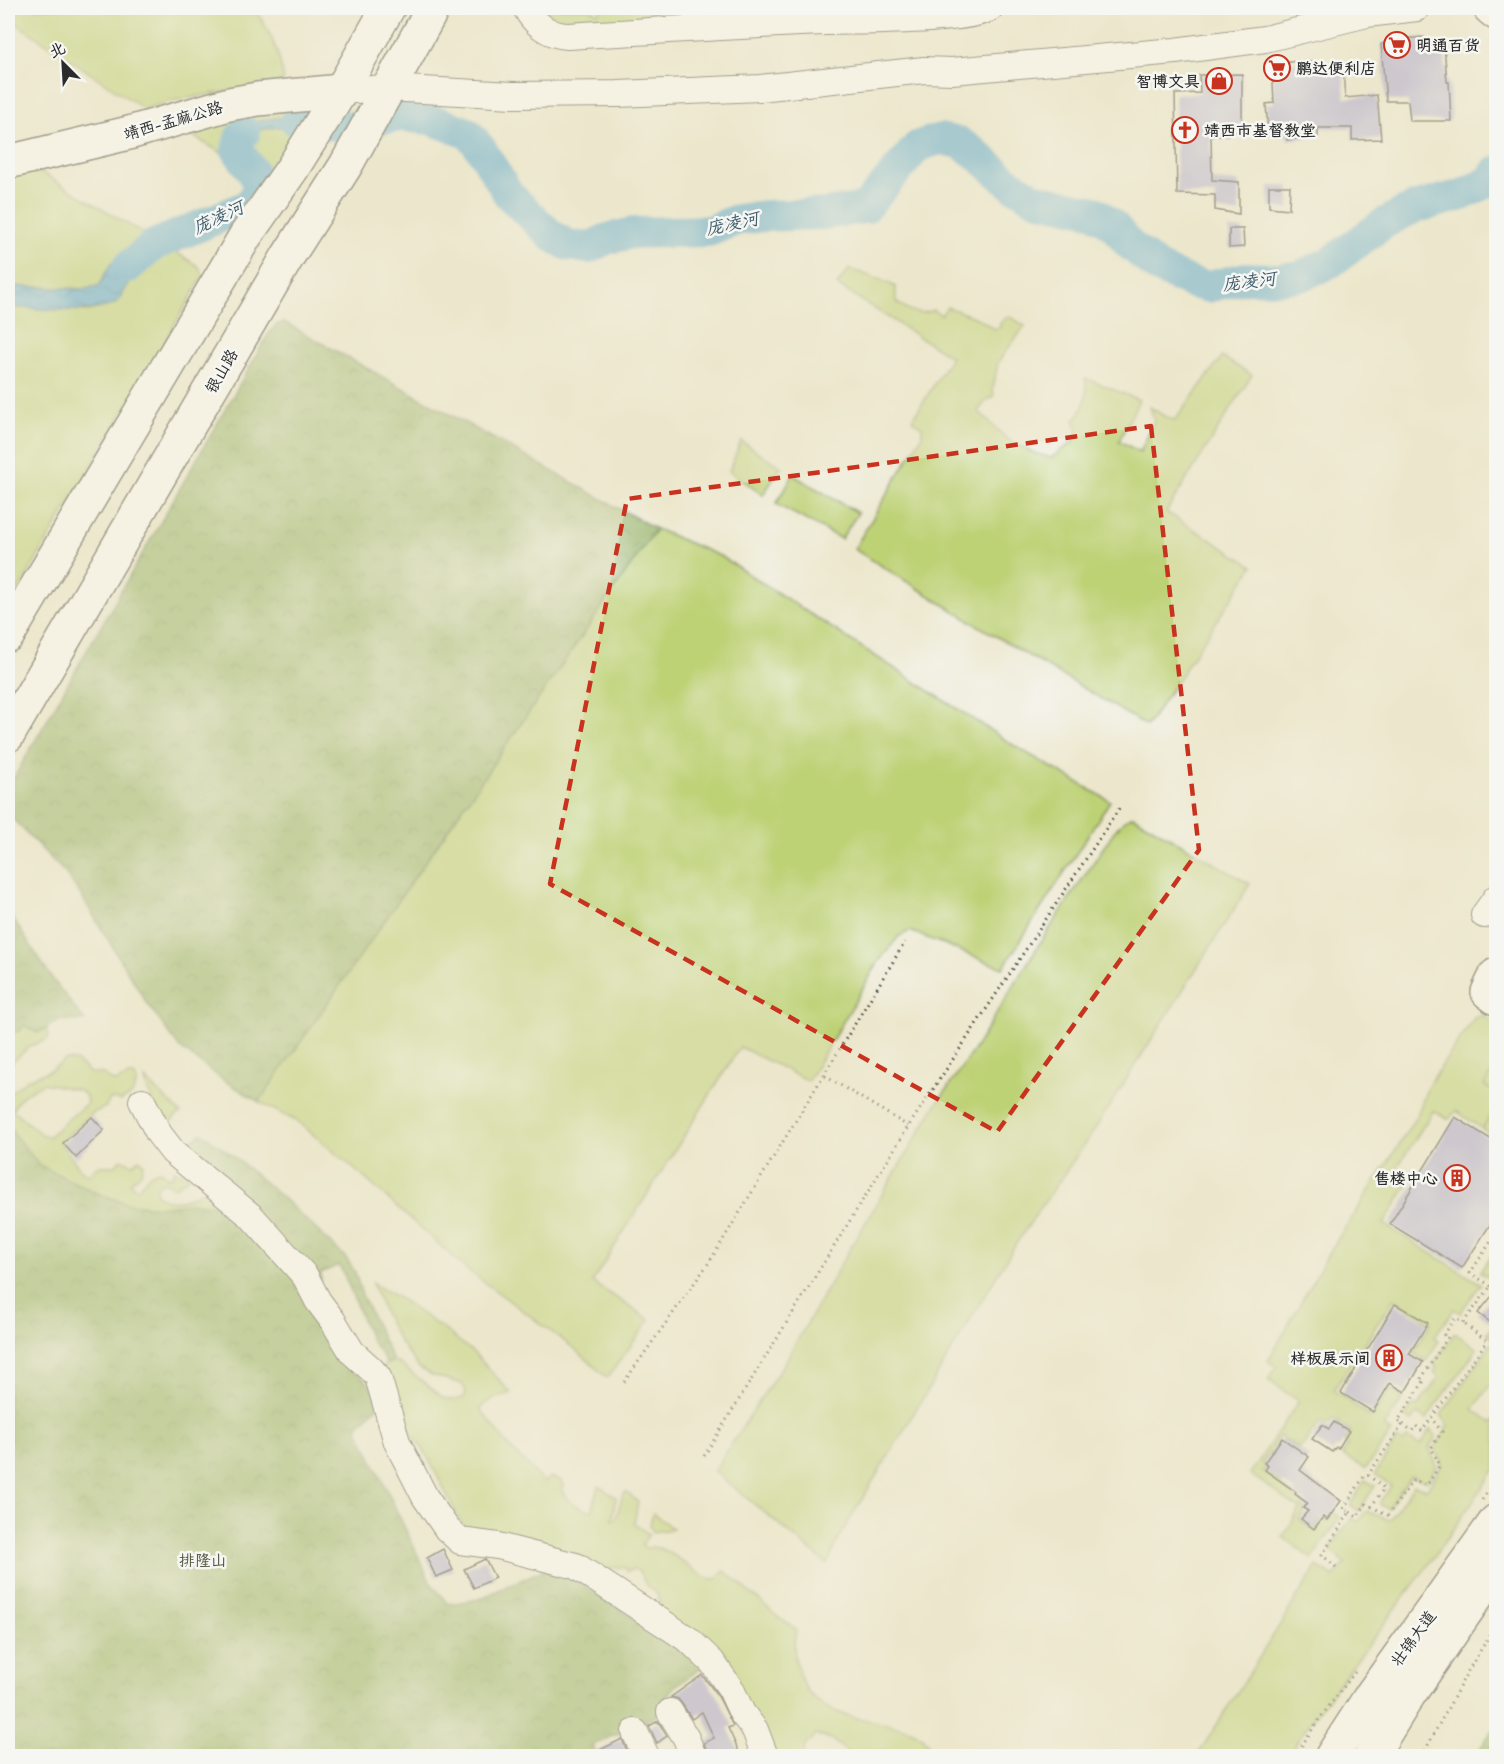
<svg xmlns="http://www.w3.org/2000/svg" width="1504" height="1764" viewBox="0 0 1504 1764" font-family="'Patrick Hand','LXGW WenKai TC',sans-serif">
  <defs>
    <pattern id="forest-crowns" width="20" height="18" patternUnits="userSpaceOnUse" patternTransform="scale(1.5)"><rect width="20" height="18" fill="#96b366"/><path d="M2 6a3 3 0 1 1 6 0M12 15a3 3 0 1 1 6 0" fill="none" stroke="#7b9254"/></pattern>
    <pattern id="park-crowns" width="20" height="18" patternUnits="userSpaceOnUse" patternTransform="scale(1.5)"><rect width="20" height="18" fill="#bdd174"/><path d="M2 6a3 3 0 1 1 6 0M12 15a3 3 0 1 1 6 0" fill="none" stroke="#a3b465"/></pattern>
    <pattern id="water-waves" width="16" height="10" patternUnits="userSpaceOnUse" patternTransform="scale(1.5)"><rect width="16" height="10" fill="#57a6d1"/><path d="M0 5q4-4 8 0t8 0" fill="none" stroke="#4887aa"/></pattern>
  </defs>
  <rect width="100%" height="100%" fill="#f6f6f2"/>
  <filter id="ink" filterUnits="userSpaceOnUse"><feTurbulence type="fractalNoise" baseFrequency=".0167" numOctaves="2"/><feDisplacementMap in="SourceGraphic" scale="12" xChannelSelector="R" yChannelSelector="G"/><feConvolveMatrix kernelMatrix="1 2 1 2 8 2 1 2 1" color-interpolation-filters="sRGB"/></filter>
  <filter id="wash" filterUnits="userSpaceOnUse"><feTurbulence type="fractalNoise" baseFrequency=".008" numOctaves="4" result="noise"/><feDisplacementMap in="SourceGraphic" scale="24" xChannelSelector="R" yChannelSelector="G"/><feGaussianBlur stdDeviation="1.35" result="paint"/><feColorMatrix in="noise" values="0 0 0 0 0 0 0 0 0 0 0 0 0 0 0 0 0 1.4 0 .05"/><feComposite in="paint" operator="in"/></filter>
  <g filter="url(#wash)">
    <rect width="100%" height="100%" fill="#ece7cc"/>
    <g fill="#bdd174" stroke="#747e50" stroke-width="1.5" fill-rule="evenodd">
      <path d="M11 8H254C271 33 279 51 284 81L172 101 144 109 8 18Z"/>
      <polygon points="536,8 588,8 598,13 602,8 695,8 707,15 712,8 747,8 757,14 566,30"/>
      <polygon points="773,8 919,8 770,14"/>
      <path d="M306 105 310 111 307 117C283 117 255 117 236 134L235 155 243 165 180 129Z"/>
      <path d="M301 126 274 169 269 173 259 172 242 150C242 149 244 141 244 140 252 127 287 126 301 126Z"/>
      <path d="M32 167 148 236C126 247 109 262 100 285L86 289 8 286V173Z"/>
      <path d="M169 248 198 266 204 275 8 608V307L89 311 117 302C131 279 144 260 169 248Z"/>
      <path d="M849 269C865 274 882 279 896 287V302C909 310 918 317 933 310L941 315 947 307 977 318 995 329 1000 327V323L1009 316 1025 326 998 362 993 389 994 396 986 401 978 411 1007 439 1032 452 1051 458 1073 442 1078 430 1074 420C1085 407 1089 396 1085 378L1139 400 1119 441 1140 452 1154 421 1150 407 1164 416 1175 420 1222 357 1252 375 1166 512 1253 566 1147 726 977 625 854 549 922 436V427L912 420 951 357 837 285Z"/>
      <polygon points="741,441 781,467 763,495 729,471"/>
      <polygon points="793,475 858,513 841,539 776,504"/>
      <polygon points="656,529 722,557 1013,745 1110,801 1003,968 910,931 899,936 879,961 808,1081 740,1047 592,1282 650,1320 607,1378 576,1350 466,1269 359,1173 298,1122 259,1102"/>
      <polygon points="1133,816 1250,884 1093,1132 1017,1242 841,1534 827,1564 714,1471 786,1360 845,1257 932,1111 977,1045 1038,946 1113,833 1124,820"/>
      <polygon points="1482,1015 1496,1024 1496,1065 1485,1086 1496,1093 1496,1113 1493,1111 1482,1129 1456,1111 1449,1119 1433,1111 1395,1171 1411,1179 1384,1224 1481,1284 1460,1313 1454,1309 1434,1337 1439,1341 1426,1361 1413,1353 1431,1323 1394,1299 1334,1390 1371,1417 1391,1389 1403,1398 1384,1427 1392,1432 1365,1469 1342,1455 1348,1445 1344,1442 1351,1431 1333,1419 1327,1425 1321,1421 1300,1449 1280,1436 1273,1447 1278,1451 1275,1456 1270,1452 1262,1463 1266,1466 1263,1471 1281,1483 1280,1485 1304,1504 1302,1508 1305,1511 1299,1519 1313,1530 1323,1520 1327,1522 1334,1513 1340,1517 1312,1559 1283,1537 1300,1509 1250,1474 1299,1401 1268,1380 1277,1367 1268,1361 1327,1256 1399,1145 1418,1113 1428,1086 1474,1018"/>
      <polygon points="24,1025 37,1033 47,1029 49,1037 46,1040 30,1046 8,1066 8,1027 13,1032"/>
      <path d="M65 1060 76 1061 90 1073 104 1074 109 1079 115 1082 131 1075 135 1077 137 1082 132 1095 121 1101 110 1099 106 1107 93 1113 60 1142 80 1169 88 1175 97 1166H114L121 1159 132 1164 139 1159 143 1163C143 1174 138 1176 130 1182L133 1187 138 1188 150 1174 158 1170 164 1173 167 1178 172 1176 174 1170 190 1177 173 1188 167 1183H161L156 1188 157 1194C170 1206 189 1199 203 1191L241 1213 190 1203 159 1207 129 1204 94 1192 64 1178 39 1165 8 1127V1094L28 1079 51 1070ZM43 1083 79 1090 86 1096 87 1103 49 1136H43L13 1110C17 1097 32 1089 43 1083Z"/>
      <path d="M145 1079 181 1113C162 1123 174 1134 187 1142L175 1146 147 1089Z"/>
      <polygon points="1496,1248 1496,1282 1480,1272"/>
      <path d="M372 1283 397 1297 449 1333 475 1354 511 1393C499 1398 488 1398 480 1409L512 1450 544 1482 550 1477 560 1480 564 1486 562 1491C566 1500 582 1511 592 1511L598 1486 616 1497 612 1520 616 1518 623 1494 626 1492 638 1502 634 1524 649 1534 642 1545 646 1548C671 1541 691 1578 715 1579L725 1571 777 1616 797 1630C792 1643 794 1653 797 1666 810 1725 869 1714 913 1731 919 1733 923 1739 928 1743L921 1756C899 1754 879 1748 857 1755L847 1752 831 1739 816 1735 805 1746 803 1756H771L663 1611 657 1594 647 1586 639 1571 633 1569 627 1571 624 1567 610 1568 606 1572 470 1535 461 1522 425 1452 393 1407 378 1369 393 1361 400 1364 445 1399 454 1400 464 1398 466 1391 462 1384 432 1375 419 1368 399 1341 385 1315Z"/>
      <polygon points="1496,1322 1496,1377 1473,1409 1492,1423 1496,1418 1496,1468 1426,1568 1311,1721 1287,1756 1197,1756 1317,1566 1334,1577 1345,1563 1329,1550 1352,1518 1358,1522 1366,1511 1389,1520 1414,1485 1427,1489 1442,1465 1434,1448 1449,1426 1441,1415 1494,1339 1487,1333"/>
      <polygon points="1455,1333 1477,1349 1426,1420 1417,1414 1412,1421 1405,1416 1413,1405 1417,1407 1439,1377 1434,1372 1437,1367 1433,1364"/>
      <polygon points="1431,1429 1436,1436 1429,1448 1437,1466 1427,1482 1411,1476 1388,1509 1379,1504 1391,1486 1375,1474 1397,1439 1403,1443 1407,1438 1420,1445"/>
      <polygon points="1365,1480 1375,1486 1359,1511 1350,1505"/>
      <polygon points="653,1513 673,1529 653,1532 650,1525"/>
    </g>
    <g fill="url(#forest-crowns)" stroke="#606f48" stroke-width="1.5">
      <polygon points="284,322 656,529 259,1102 223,1080 179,1047 146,1002 81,895 66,874 8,814 8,788 268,335 276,325"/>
      <polygon points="8,911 53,980 85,1021 60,1020 37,1033 24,1025 20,1031 12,1032 8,1027"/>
      <polygon points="8,1127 39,1165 94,1192 129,1204 159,1207 190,1203 220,1205 263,1242 295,1279 334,1340 348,1367 368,1382 380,1404 357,1427 431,1583 448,1604 479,1599 545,1569 557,1568 706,1665 674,1687 665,1698 668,1706 661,1714 593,1745 597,1756 8,1756"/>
      <path d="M202 1133 232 1155 283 1198 346 1258 355 1272 362 1295 393 1361 386 1364C384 1355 376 1349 371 1340 359 1316 352 1289 339 1265L321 1273V1280L175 1146 194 1139Z"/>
      <polygon points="1496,1727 1496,1756 1475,1756 1489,1735"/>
    </g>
    <g fill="url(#park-crowns)" stroke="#747e50" stroke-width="1.5">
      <polygon points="1496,1065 1496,1093 1484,1086"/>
      <polygon points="1493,1111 1496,1113 1496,1138 1482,1129"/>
    </g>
    <g fill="url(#water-waves)" stroke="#41687e" stroke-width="1.5">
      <path d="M307 117 301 126C287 126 252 127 244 140 242 143 243 147 242 150L258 172 243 165 231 148C237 115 281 117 307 117Z"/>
      <path d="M148 236 169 248C153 256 140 266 130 281 126 287 123 295 118 301 103 317 30 308 8 307V286L86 289 100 285C110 259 123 249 148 236Z"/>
    </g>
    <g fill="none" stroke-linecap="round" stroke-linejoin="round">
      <g stroke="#57a6d1" stroke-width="32">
        <polyline points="296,121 352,127 385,118 401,116 430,119 468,133 481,149 509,195 552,236 568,245 588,248 607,239 632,233 709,231 736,220 764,216 824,214 865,208 918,146 940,139 960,143 975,153 1012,185 1036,199 1095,212 1114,226 1129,244 1158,268 1192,283 1208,287 1245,278 1278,279 1301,276 1331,262 1383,224 1403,213 1417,207 1462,195 1490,181 1496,172"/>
        <polyline points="127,268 154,245 249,205 259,188 253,172 237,150 240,138 245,132"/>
      </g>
    </g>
    <g id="blocks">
      <g fill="#a9a3d1">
        <polygon points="1424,37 1425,46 1444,45 1447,82 1449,82 1451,121 1410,121 1408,101 1386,101 1381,44 1392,42 1392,40"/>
        <polygon points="1299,61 1313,62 1313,70 1343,70 1345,98 1377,95 1381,139 1352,140 1352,128 1318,128 1318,137 1287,140 1287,135 1268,134 1266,104 1274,103 1272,64"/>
        <polygon points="1242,74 1242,132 1228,132 1228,135 1211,135 1212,180 1239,182 1239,214 1215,210 1215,195 1177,194 1175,94 1200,93 1199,75"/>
        <polygon points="1269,186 1290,186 1289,209 1269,207"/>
        <polygon points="1229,229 1243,229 1244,247 1229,248"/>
        <polygon points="92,1117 104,1130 76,1158 63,1143"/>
        <polygon points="1455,1117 1497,1143 1497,1214 1462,1268 1390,1224"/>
        <polygon points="1497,1290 1497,1315 1490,1322 1478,1313"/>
        <polygon points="1395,1304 1428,1323 1409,1354 1423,1362 1405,1392 1390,1383 1373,1412 1341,1393"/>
        <polygon points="1334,1422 1349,1431 1338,1449 1336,1447 1332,1452 1312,1439 1322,1425 1329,1429"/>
        <polygon points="1282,1438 1309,1457 1300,1470 1341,1501 1327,1520 1323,1517 1314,1529 1301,1519 1308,1511 1303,1508 1307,1503 1295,1494 1296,1492 1265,1470 1268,1466 1264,1463"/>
        <polygon points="443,1549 453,1570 436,1577 427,1558"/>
        <polygon points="485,1559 495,1578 474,1588 464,1569"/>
        <polygon points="702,1675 718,1696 733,1726 728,1728 741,1756 708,1756 704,1743 714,1738 702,1712 692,1719 682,1704 678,1699 671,1697"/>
        <polygon points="658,1721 667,1736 657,1743 649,1726"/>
        <polygon points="622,1739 629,1755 588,1756"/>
      </g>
    </g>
  </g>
  <g filter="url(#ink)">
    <use href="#blocks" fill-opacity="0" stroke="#484743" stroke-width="1.5"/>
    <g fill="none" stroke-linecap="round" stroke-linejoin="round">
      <defs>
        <g id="minor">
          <path d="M526 8C534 24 549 35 567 36 654 31 740 25 827 22 859 21 969 22 990 8"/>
          <polyline points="341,91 387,88 513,95 618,94 760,88 924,70 952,71 1175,51 1265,39 1367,14 1417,8"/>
          <polyline points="1484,915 1496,898"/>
          <polyline points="142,1101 159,1134 173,1152 251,1216 305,1276 318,1301 333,1321 352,1352 371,1369 378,1377 397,1442 404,1456 425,1497 447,1529 460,1541 498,1546 576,1566 689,1640 712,1662 731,1689 742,1713 755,1730 765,1756"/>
          <polyline points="670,1712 686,1738 693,1756"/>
          <polyline points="635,1732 646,1756"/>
        </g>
        <g id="major">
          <polyline points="1490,8 1496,13"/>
          <polyline points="8,162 129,133 229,104 258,99 341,91"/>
          <polyline points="8,635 246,235 292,169 341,91 388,8"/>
          <polyline points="8,735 288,256 346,165 433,8"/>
          <polyline points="1496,975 1488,992 1496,998"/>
          <polyline points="1332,1756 1372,1694 1496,1521"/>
          <polyline points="1371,1756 1408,1696 1496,1568"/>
        </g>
      </defs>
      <use href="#minor" stroke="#484743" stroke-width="28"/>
      <use href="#major" stroke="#484743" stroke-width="36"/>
      <g stroke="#484743" stroke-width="3" stroke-dasharray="1.5 4.5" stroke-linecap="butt">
        <polyline points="825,1076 908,1126"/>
        <polyline points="1491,1286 1470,1273 1496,1234"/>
        <polyline points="624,1382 710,1261 905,942"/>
        <polyline points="1403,1424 1412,1431 1416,1426 1422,1431 1487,1341 1463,1323"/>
        <polyline points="704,1456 908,1127 1121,806"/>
        <polyline points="1368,1475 1384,1488 1371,1507"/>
        <polyline points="1482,1500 1496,1479"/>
        <polyline points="1350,1512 1357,1517 1366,1504 1388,1515 1413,1481 1427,1485 1440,1465 1431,1448 1442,1432 1432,1419"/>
        <polyline points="1336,1567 1322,1555 1350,1512 1343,1509 1365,1475 1368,1475 1403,1424 1398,1421 1424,1381 1421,1379 1448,1337 1444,1335 1455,1318 1463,1323 1491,1286 1496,1290"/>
        <polyline points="1295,1756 1317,1722 1355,1672"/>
        <polyline points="1422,1756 1469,1669 1496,1625"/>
      </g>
      <use href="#minor" stroke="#fff" stroke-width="26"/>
      <use href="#major" stroke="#fff" stroke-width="33"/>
    </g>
  </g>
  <path d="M0 0H1504V1764H0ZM1151 426 1199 850 997 1132 550 884 627 499Z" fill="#ece7cc" fill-opacity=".55" fill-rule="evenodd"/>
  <path fill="none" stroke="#c8321e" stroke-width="4.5" stroke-dasharray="12 8" stroke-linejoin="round" d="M1151 426 1199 850 997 1132 550 884 627 499Z"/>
  <defs>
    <symbol id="supermarket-ring" viewBox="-11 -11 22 22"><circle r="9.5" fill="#f6f6f2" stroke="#c8321e" stroke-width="1.5"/><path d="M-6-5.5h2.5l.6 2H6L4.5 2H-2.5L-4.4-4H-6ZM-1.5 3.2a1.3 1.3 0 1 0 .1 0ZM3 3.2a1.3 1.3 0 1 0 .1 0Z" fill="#c8321e"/></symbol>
    <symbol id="shop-ring" viewBox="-11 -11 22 22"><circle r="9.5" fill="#f6f6f2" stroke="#c8321e" stroke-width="1.5"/><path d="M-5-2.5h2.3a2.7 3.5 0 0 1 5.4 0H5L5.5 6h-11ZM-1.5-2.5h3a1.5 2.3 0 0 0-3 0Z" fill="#c8321e"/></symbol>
    <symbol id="church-ring" viewBox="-11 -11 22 22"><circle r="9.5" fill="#f6f6f2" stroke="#c8321e" stroke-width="1.5"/><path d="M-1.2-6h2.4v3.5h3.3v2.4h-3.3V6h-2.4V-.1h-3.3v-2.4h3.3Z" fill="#c8321e"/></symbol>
    <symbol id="building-ring" viewBox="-11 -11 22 22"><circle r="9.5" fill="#f6f6f2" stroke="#c8321e" stroke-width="1.5"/><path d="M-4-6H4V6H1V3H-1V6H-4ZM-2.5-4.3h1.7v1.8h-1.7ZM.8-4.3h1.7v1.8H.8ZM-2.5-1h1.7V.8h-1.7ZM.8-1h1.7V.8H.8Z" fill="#c8321e"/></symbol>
  </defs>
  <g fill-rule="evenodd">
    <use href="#supermarket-ring" x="1382" y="30" width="30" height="30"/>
    <use href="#supermarket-ring" x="1262" y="53" width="30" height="30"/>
    <use href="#shop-ring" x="1204" y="66" width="30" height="30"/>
    <use href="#church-ring" x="1170" y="115" width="30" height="30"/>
    <use href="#building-ring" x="1442" y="1163" width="30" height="30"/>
    <use href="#building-ring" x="1374" y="1343" width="30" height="30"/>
  </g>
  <g text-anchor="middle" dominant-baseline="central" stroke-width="5" stroke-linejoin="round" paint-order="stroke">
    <g font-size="16" font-weight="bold" fill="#2b2b2b" stroke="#f6f6f2" text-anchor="start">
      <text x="1416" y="45">明通百货</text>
      <text x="1296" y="68">鹏达便利店</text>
      <text x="1200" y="81" text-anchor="end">智博文具</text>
      <text x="1204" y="130">靖西市基督教堂</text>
      <text x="1438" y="1178" text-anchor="end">售楼中心</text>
      <text x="1370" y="1358" text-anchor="end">样板展示间</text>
    </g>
    <g font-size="16" fill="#2b2b2b" stroke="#f6f6f2">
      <text transform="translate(173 120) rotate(-16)">靖西-孟麻公路</text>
      <text transform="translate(221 371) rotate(-60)">银山路</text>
      <text transform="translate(1413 1638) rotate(-54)">壮锦大道</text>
    </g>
    <g font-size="16" fill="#50543d" stroke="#f6f6f2">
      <text x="203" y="1560">排隆山</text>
    </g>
    <g font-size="18" font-style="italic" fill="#3d5c6d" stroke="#f6f6f2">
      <text transform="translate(218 217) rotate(-25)">庞凌河</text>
      <text transform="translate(732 223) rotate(-12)">庞凌河</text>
      <text transform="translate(1249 281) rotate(-7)">庞凌河</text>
    </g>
  </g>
  <rect width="1504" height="1764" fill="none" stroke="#f6f6f2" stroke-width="30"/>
  <g transform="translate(63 63) rotate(336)" stroke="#f6f6f2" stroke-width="4.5" paint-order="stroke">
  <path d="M0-4.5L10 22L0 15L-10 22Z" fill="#2b2b2b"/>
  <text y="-9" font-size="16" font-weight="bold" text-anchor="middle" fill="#2b2b2b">北</text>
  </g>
</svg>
